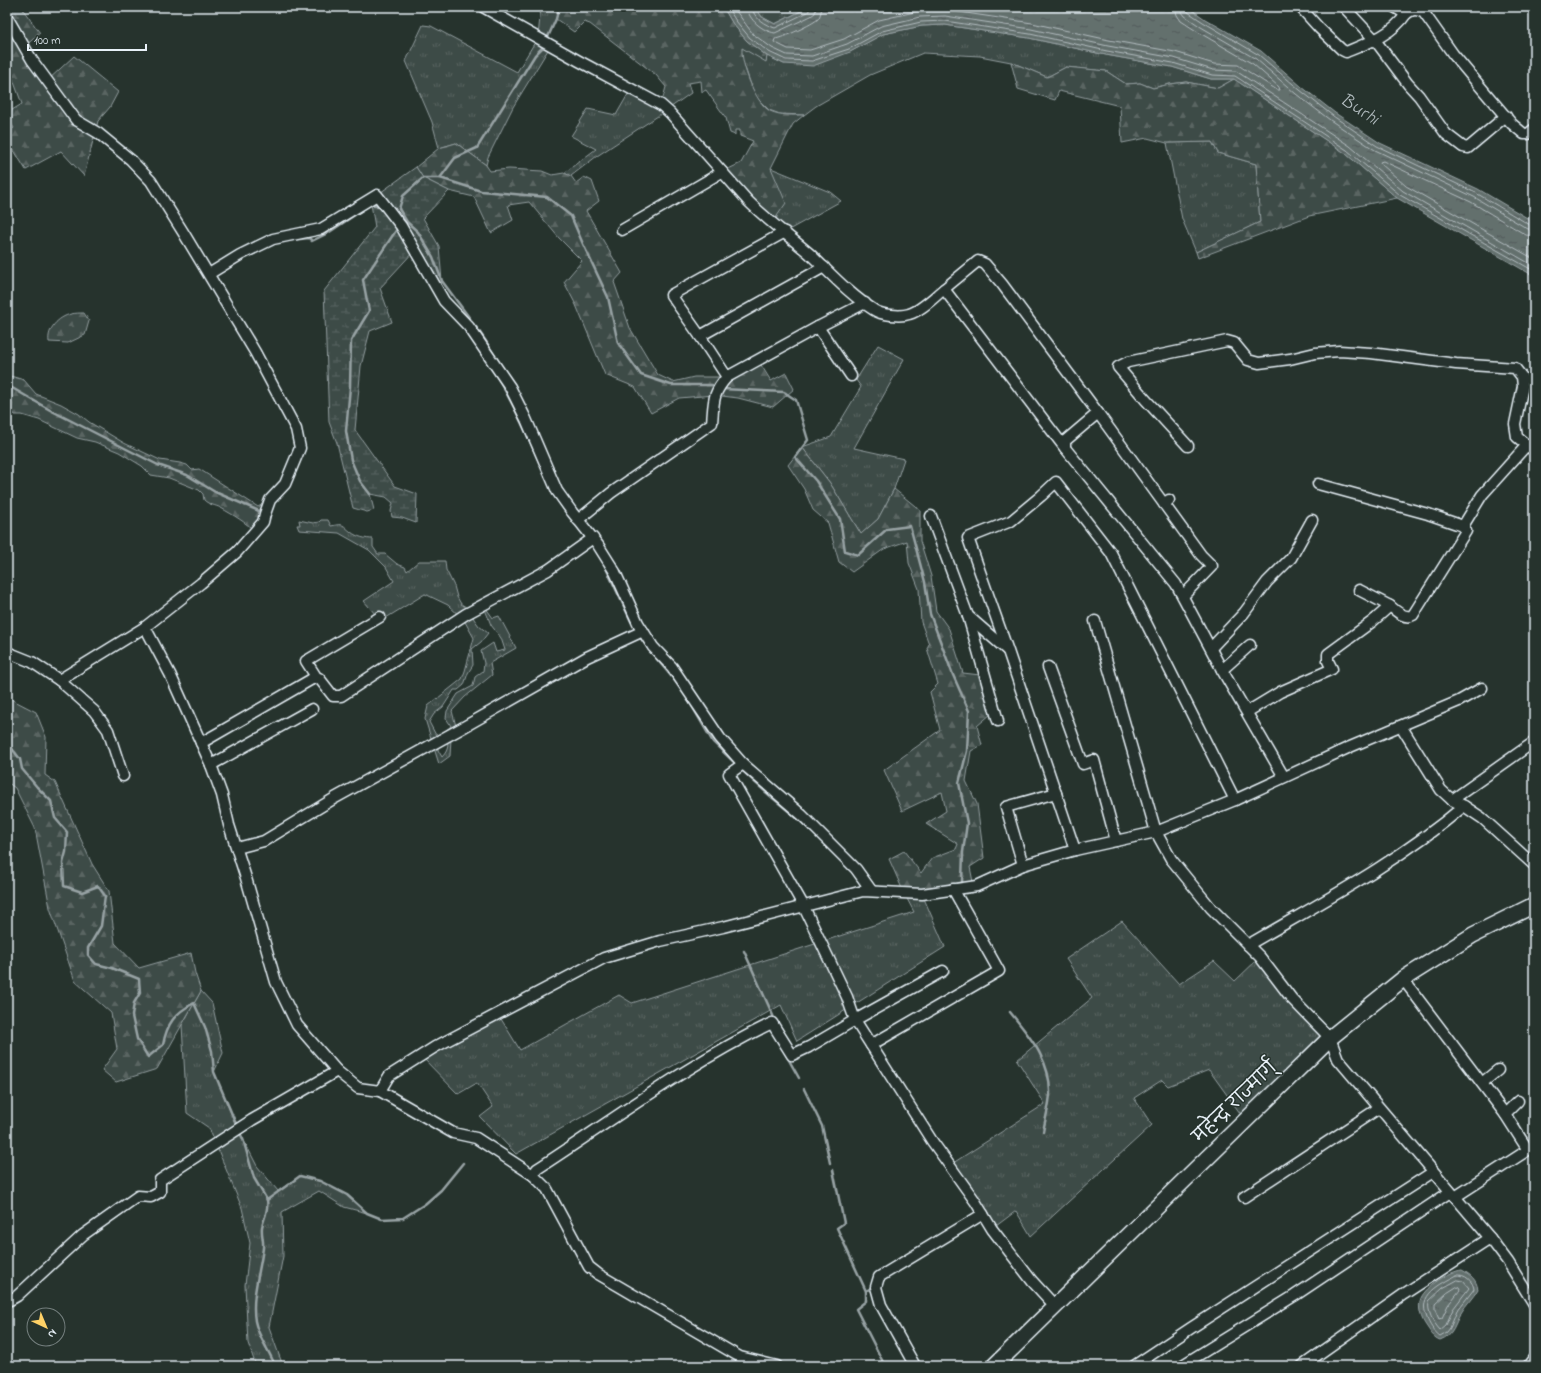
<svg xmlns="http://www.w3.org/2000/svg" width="1541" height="1373" viewBox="0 0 1541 1373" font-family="'Indie Flower','Playpen Sans Deva',sans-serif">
  <defs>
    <pattern id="grass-tufts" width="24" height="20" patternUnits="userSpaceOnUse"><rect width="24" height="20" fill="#3e4b47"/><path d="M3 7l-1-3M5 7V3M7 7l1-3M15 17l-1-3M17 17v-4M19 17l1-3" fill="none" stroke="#5a6562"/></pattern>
    <pattern id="forest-firs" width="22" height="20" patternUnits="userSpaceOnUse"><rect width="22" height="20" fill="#3e4b47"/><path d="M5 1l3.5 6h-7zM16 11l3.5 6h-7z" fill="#5a6562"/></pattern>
    <pattern id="wetland-marsh" width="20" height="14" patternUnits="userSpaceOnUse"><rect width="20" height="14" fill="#3e4b47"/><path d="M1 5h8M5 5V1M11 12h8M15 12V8" fill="none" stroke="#5a6562"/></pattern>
    <pattern id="water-ripples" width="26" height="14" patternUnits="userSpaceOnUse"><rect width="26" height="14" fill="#636f6d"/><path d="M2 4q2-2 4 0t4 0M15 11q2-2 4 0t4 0" fill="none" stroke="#535a5a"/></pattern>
  </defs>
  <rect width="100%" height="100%" fill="#26332d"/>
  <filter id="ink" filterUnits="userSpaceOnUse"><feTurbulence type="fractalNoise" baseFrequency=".025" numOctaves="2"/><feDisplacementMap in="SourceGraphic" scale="8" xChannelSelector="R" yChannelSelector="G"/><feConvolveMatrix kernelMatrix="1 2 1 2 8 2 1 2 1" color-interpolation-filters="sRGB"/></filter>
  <g filter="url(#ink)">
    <g fill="url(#grass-tufts)" stroke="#939ea0">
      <polygon points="541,7 559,7 556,19 548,37 551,45 513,107 488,157 486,165 456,143 439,148 432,122 406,61 423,25 431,26 517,72 538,37"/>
      <polygon points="755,7 809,7 775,24 762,17"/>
      <polygon points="945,25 1029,38 1106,55 1172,67 1211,79 1234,79 1218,88 1186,82 1170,84 1153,88 1140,83 1126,84 1106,71 1066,67 1047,77 1011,62 980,56 923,53 870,75 816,106 804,115 780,114 769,110 755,96 741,56 742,47 766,61 767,56 784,64 850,52 883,34 922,26"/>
      <polygon points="631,89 667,110 597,156 571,176 564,173 596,149 571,136 588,109 616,115"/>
      <polygon points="1212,142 1218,153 1256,164 1260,222 1196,252 1182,219 1167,143"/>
      <polygon points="771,168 830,192 841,201 785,232 775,225 777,216"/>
      <polygon points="878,345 904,359 854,448 904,459 894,489 878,519 861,534 830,483 802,447 831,437 861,387 856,380"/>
      <path d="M299 520 313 523 319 522 321 520H328L331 526C345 523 342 525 351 532 357 537 366 539 373 539V547L378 554H385L397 564 405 567 407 571 419 561H445L446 570 454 586 457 597 461 604 471 610 474 619 479 626 488 633 481 642 472 649 473 665 468 673 464 685 458 690H454L443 707 434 714 429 722 438 739V750L442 757C450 749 449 741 444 732L451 726 446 718 447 711 458 694 473 686 475 677 483 671 484 663 481 651 493 643 496 652 505 650 501 638 491 625 483 604 493 618 499 616 516 648 490 663 492 675 465 697 452 711 457 730 451 738 450 756 439 764 425 719 428 706 462 679 465 671 474 638 464 620 448 605 425 594 381 621 364 601 394 581 386 567 369 550 339 533 299 530 297 525H300Z"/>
      <polygon points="904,893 922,894 945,947 797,1041 781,1005 516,1154 480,1117 493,1107 477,1083 458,1094 421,1056 498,1014 520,1050 619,995 632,1003 914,912"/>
      <polygon points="1122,921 1179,984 1214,961 1235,981 1260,957 1330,1038 1245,1120 1209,1070 1168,1086 1162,1080 1134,1098 1152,1125 1031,1236 1016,1211 992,1229 950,1165 1045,1104 1017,1060 1092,998 1066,959"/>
      <polygon points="201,991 212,1003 223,1053 214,1072 235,1123 257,1166 278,1191 300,1176 320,1181 347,1195 367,1213 344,1207 319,1191 282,1212 283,1256 269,1327 283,1366 256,1366 248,1343 245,1285 250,1243 242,1208 209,1128 187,1113 182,1025"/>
    </g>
    <g fill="url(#forest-firs)" stroke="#939ea0">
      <polygon points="7,7 21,7 40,33 24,47 47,81 74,56 118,92 110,107 98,121 84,176 61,151 26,170 7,139 7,134 14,128 7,117 7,113 22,104 7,63"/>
      <path d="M559 7H723L733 24 747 41 767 56 766 62 742 48C741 64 755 103 770 111 781 116 793 115 804 115L793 124 771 168 786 203 777 216 775 225 722 172 741 163 753 141 740 136V130H735V135L730 133 726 118 706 90 702 92 701 81 688 83 691 93 667 110 661 105 666 87 656 75 590 24 584 22 574 32 556 19Z"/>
      <polygon points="1011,62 1047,77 1066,67 1106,71 1126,84 1140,83 1153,88 1170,84 1186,82 1218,88 1234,79 1345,153 1397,198 1309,216 1198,258 1196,252 1260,222 1256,164 1218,153 1212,142 1167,143 1147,138 1122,143 1120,106 1059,91 1055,100 1018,89"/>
      <polygon points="456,143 486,165 490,171 509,169 542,171 552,175 564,173 571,176 576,183 584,177 592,181 599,201 586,211 622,273 614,282 630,328 658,375 673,382 694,377 727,377 758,360 771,381 786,373 794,389 773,407 738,398 714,395 679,398 651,413 635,387 605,375 576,305 564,282 582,261 559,238 529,202 508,205 513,220 491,233 474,197 449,191 423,178 416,167 439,148"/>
      <path d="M84 313 89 321 85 335 68 343 49 342C47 329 58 317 71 314 75 313 80 313 84 313Z"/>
      <path d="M7 375 24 380 36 394 61 404 79 414 89 422 124 443 160 460 180 463 187 465 192 470 199 469 258 507 270 500 255 532C246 522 233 515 221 508 215 505 209 505 204 500L203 494 199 490 169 478 151 475 142 466 119 452 95 442 77 438 39 420 22 415H15L11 410 12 404 7 398Z"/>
      <polygon points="802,447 830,483 861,534 878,519 894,489 920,510 920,541 931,576 936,611 949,629 963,673 980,675 991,714 977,726 982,745 971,751 966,781 977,804 984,858 970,867 974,887 904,893 889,859 904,851 921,873 932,858 956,849 958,844 926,824 946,811 942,792 902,811 884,770 940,730 930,692 938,684 927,648 929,644 921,622 919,589 909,563 907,541 884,549 852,572 839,562 828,523 813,510 804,489 788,465"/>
      <polygon points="7,697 36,712 46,737 45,775 55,782 92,864 109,891 115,943 139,968 191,953 195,973 201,991 157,1069 116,1082 102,1070 117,1049 111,1013 75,981 50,908 35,828 15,788 7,782"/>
    </g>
    <polygon fill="url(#wetland-marsh)" stroke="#939ea0" points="416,167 423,178 449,191 423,218 439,246 442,281 438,292 415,250 380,288 392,322 370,331 361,366 355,430 395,486 417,494 416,523 402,518 392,517 391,511 393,503 386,497 370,494 374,510 367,512 353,508 337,443 329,422 324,291 375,227 371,204 377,195"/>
    <g fill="url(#water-ripples)" stroke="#98a3a5">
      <polygon points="723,7 755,7 762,17 775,24 809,7 1188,7 1205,19 1261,51 1302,87 1335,113 1380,143 1478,189 1534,222 1534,276 1397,198 1345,153 1234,79 1211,79 1172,67 1106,55 1029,38 945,25 922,26 883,34 850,52 813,66 784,64 767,56 747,41 733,24"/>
      <path d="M1462 1270C1471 1275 1476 1279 1478 1289 1473 1298 1466 1304 1461 1313 1454 1324 1454 1335 1440 1340 1434 1338 1431 1333 1427 1327 1421 1319 1417 1307 1421 1298 1426 1286 1450 1271 1462 1270Z"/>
    </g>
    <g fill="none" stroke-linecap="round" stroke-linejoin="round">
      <g stroke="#b3bdc0" stroke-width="1">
        <polyline points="727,7 736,21 750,38 769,52 786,60 812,61 849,49 882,31 921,22 945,21 1030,34 1107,51 1173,63 1212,75 1235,76 1347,150 1400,195 1534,271"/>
        <polyline points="733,7 753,34 772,48 787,55 812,56 847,44 881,26 920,17 945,16 1031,29 1108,46 1174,58 1213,70 1236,71 1350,146 1403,191 1534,266"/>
        <path d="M747 7C748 20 763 31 775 33L811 16 815 13 816 7"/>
        <path d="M752 7C753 18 765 25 775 28L808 12 811 7"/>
        <path d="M822 7C821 11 821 15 818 19 813 24 783 38 775 39L774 42 788 49 810 50 844 39 879 20 919 11 946 10 1032 23 1109 40 1175 52 1214 64 1238 65 1277 90H1280L1279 87 1253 64 1198 32 1181 21 1177 15 1175 7"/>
        <polyline points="1181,7 1182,12 1185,16 1201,27 1256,59 1296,94 1330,120 1375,150 1474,197 1528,229 1534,230"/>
        <polyline points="1186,7 1188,12 1203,22 1259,55 1300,90 1333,116 1377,146 1476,193 1530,225 1534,225"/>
        <polyline points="1534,236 1526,235 1471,202 1383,161 1380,162 1381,164 1406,186 1534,259"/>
        <path d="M1457 1275C1465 1274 1473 1281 1474 1289L1457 1311 1450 1328 1447 1332 1440 1336C1434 1332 1429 1324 1427 1318 1417 1294 1439 1285 1457 1275Z"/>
        <path d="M1458 1280 1463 1281 1469 1288 1453 1309 1446 1325 1440 1330C1433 1322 1427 1312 1429 1301L1443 1288Z"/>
        <polygon points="1457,1287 1459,1288 1460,1290 1448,1305 1442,1318 1439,1319 1435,1310 1435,1304 1447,1293"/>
      </g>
      <g stroke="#98a3a5" stroke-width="2.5">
        <polyline points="548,37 556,19 559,7"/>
        <polyline points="543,47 535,55 477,148 455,158 440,178 481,191 547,197 571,216 583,244 608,297 618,343 641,375 671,385 712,385"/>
        <polyline points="440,178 423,178 403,196 399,209 407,222 418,232 433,257 442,281 471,320"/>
        <polyline points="291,240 309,238 312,241 328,233 371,204 378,206 382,209"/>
        <polyline points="446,309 456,320"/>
        <polyline points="476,327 485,340 500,364"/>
        <path d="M496 375C515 405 528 438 543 470"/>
        <polyline points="7,385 50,410 158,465 187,475 215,492 259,511"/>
        <polyline points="722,389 784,392 796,400 808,440 795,457 816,481 840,519 845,551 858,555 887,529 910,526 925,582 930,614 953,675 969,711 967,751 959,783 967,823 963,852 962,882"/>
        <polyline points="370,494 360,481 351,460 346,431 350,387 351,341 369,311 363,280 397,229"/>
        <polyline points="554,495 565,511"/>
        <polyline points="605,566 636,632"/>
        <polyline points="639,636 648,648"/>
        <polyline points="651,652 676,682"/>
        <polyline points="688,699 713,742 736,764"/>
        <path d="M7 742 20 759 22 769 37 787 51 801 55 818 67 832 66 852 63 863 64 886 82 892 98 886 105 896 101 926 88 948V955L96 964 112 968 139 979 140 993 134 1003 132 1016 137 1039 148 1057 163 1045C167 1023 175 1013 194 1003L205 1027 212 1051 214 1072 237 1126"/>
        <path d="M741 769C763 792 789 810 812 832"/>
        <polyline points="744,951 775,1020"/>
        <path d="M1010 1012C1029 1036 1050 1059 1050 1092 1050 1105 1045 1119 1043 1132"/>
        <polyline points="785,1053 799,1078"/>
        <polyline points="804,1089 822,1126 830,1163"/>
        <polyline points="239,1131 243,1139 254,1178 267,1200 300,1176 320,1181 347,1195 367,1213 382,1219 403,1218 425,1204 441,1190 463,1163"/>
        <polyline points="833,1170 844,1223 837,1228 866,1291"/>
        <path d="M267 1200C269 1209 264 1218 262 1227 261 1234 264 1241 263 1248 260 1272 251 1297 255 1321 258 1337 270 1351 275 1366"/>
        <polyline points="871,1288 866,1291 866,1301 856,1309 885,1366"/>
      </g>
      <defs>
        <g id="minor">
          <path d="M483 7 579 61 661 105 670 113 748 201C767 220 789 236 810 254 830 273 850 295 874 310 881 315 901 317 909 314 922 310 934 297 944 289L1065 448 1176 584 1222 670 1284 777"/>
          <path d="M1300 7 1319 28 1342 50 1346 52C1368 43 1393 34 1406 14"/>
          <polyline points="1344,7 1375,40 1408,84 1419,96 1446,134 1463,147 1468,148 1506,116"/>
          <path d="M1394 7 1406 14C1413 9 1416 9 1424 13L1453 54 1489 97 1512 124 1524 134H1528L1534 129"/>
          <polyline points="7,17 32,60 76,120 98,133 131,160 151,181 183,232 255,352 296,429 300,448 285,484 270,500 265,514 263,522 237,552 201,583 145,627"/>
          <polyline points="622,230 722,172"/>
          <polyline points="209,274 240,255 273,239 321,229 377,195 401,226 444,301 469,327 510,387 526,419 557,491 572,512 598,545 615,572 638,623 653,647 672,667 720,738 743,764 802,815 856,869 871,890"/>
          <polyline points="944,289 978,261 985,264 1002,284 1098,413 1065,441 1065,448"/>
          <polyline points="818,327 851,376"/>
          <polyline points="700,336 671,295 785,232"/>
          <polyline points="727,377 700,336 824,267"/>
          <polyline points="1098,413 1164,504"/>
          <polyline points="1188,446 1145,399 1118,367 1128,362 1227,341 1234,343 1248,360 1259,363 1290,359 1315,353 1339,351 1371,353 1456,364 1515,368 1522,377 1523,386 1515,424 1517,437 1534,451"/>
          <polyline points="1318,484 1428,514 1463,526 1482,495 1526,446"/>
          <polyline points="1169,500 1164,504 1201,555 1212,566 1183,596"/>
          <polyline points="931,516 968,616 1007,650"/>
          <path d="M578 520 611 493 712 423C714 401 712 394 727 377L818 327 865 303"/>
          <polyline points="1359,590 1390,606"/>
          <polyline points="968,616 998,721"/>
          <polyline points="1095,621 1156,832 1171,859 1211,908 1260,957 1292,999 1330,1038 1338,1059 1490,1238 1508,1262 1534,1304"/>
          <polyline points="1211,648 1244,613 1267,582 1291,558 1312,520"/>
          <polyline points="7,652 32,662 59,680 145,627 170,674 211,765 222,795 229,825 246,878 276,982 297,1025 337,1071 358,1088 380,1091 389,1076 435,1047 604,958 660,941 723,927 863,891 922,894 977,886 1023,865 1075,850 1156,832 1235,800 1350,747 1459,701 1482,688"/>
          <polyline points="1048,667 1083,764 1094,760 1116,841"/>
          <polyline points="1222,670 1250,645"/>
          <polyline points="312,679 319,678 333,696 341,696 466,614 548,570 593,538"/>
          <polyline points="59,680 94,711 108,730 123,776"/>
          <path d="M1247 712 1280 692 1332 669 1328 661V654L1373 621 1390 606C1396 611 1405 620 1413 615L1466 531 1463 526"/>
          <polyline points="1401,726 1441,790 1452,800 1464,806 1482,818 1534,865"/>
          <polyline points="201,743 312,679 315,675 306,661 380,617"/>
          <polyline points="743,764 729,774 803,905 847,997 855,1020 943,971"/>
          <polyline points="211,765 312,709"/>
          <polyline points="1452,800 1534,742"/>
          <polyline points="237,848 264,841 335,798 462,728 587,657 643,631"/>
          <polyline points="1075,850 1008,651 968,538 1011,521 1041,496 1056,482 1111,553 1235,800"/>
          <polyline points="1023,865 1006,807 1056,793"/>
          <path d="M1248 945C1322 902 1398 862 1464 806"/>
          <polyline points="1403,979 1505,1114 1528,1150 1455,1197"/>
          <polyline points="871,1045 999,971 953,889"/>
          <polyline points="1482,1083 1498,1070"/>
          <polyline points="380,1091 453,1133 476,1138 533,1175 547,1189 589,1267 598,1274 740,1357 777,1366"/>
          <polyline points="1505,1114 1518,1101"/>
          <path d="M533 1175 537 1169C614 1119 689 1063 772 1023L792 1055 809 1047 855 1020 932 1141 975 1201 992 1229 1032 1281 1055 1306"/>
          <polyline points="1244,1197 1379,1108"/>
          <polyline points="7,1298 10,1300 17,1296 83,1235 138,1196 151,1197 160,1192 160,1180 252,1120 337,1071"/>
          <polyline points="915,1366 881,1305 876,1287 879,1277 983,1214"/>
          <polyline points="1134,1366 1191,1328 1433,1172"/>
          <polyline points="1181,1366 1294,1296 1450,1192"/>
          <polyline points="1302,1366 1404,1294 1490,1238"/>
          <polyline points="1528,1366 1534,1358"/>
        </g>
        <polyline id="highway" points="994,1366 1330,1038 1403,979 1473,935 1534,905"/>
      </defs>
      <use href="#minor" stroke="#e8f1f8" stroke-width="13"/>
      <use href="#highway" stroke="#e8f1f8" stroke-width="18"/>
      <use href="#minor" stroke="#26332d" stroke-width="10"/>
      <use href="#highway" stroke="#26332d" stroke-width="15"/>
    </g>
  </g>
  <g text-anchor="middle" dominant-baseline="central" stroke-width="3" stroke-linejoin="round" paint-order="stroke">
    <g font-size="18" fill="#e8f1f8" stroke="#26332d">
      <text transform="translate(1236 1103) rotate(-44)">महेन्द्र राज्मार्ग्</text>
    </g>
    <g font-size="19" font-style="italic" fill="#b3bdc0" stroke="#26332d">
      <text transform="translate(1359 110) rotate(33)">Burhi</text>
    </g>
  </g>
  <rect width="1541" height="1373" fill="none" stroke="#26332d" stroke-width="24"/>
  <rect x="12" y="12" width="1517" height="1349" fill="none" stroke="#e8f1f8" stroke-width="1.5" filter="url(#ink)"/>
  <g transform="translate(46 1327) rotate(136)"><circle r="19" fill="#26332d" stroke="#747f7e"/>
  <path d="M0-3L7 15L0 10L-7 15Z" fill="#ffd166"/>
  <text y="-6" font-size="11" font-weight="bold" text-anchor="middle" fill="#e8f1f8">N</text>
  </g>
  <path d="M28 44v6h118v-6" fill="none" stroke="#e8f1f8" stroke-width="2"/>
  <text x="34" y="44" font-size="12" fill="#e8f1f8" stroke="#26332d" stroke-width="3" paint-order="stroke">100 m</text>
</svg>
